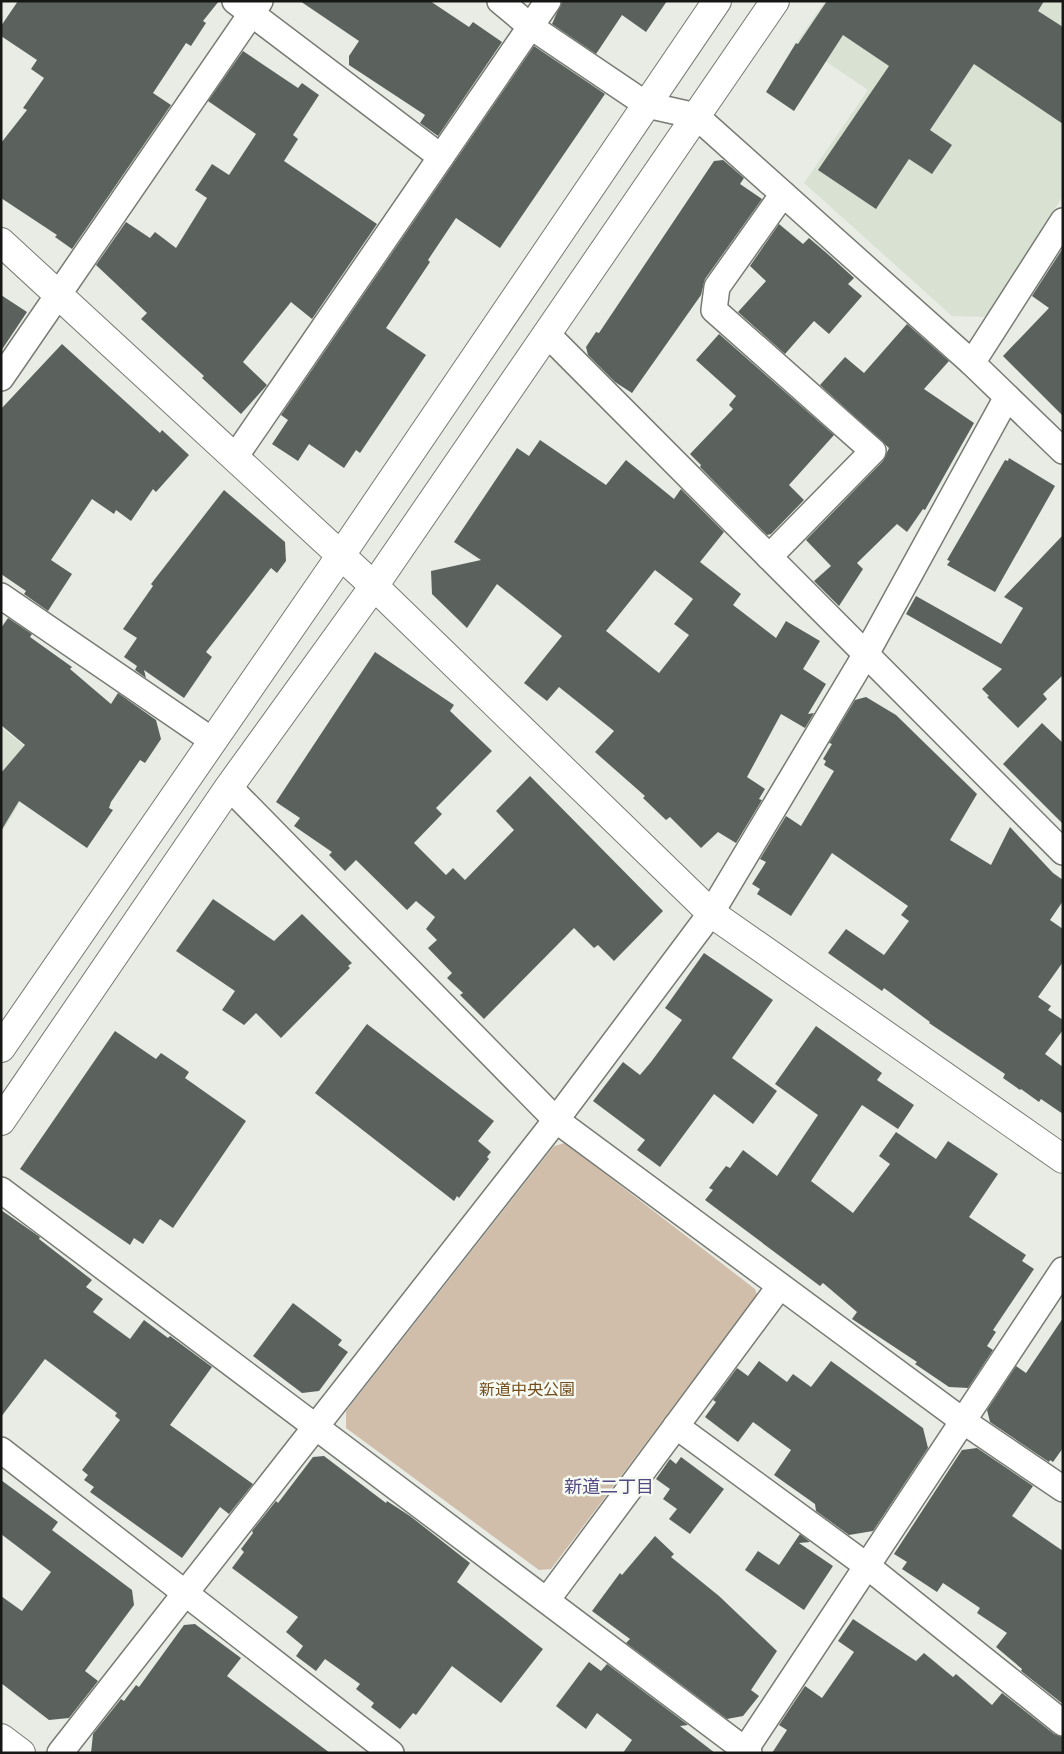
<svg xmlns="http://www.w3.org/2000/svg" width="1064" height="1754" viewBox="0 0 1064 1754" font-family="'Exo 2','Noto Sans JP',sans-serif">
  <rect width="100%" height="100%" fill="#e8ece5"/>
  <g fill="#d9e1d3">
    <polygon points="825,1 1063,1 1063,16 1060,20 1063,22 1063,196 986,317 952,316 804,183 868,90 797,42"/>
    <polygon points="1,727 44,762 1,834"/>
  </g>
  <polygon fill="#d0beaa" points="565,1143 755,1289 757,1295 551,1569 539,1570 346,1428 346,1411 554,1146"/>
  <g fill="#5b625e" fill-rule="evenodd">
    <polygon points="18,1 219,1 203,21 206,23 191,46 186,43 153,93 171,105 72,249 55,237 57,235 1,198 1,143 27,110 23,108 44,78 31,69 37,60 1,36 1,26"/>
    <polygon points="300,1 430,1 469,27 473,22 502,42 438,136 420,123 425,115 349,65 349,56 359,41"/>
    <polygon points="562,1 667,1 646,32 622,15 596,54 552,24"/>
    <polygon points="827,1 1044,1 1038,11 1063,27 1063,124 974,64 930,130 952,145 932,174 909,159 876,209 818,170 889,66 843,35 794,111 766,92 796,43 798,44"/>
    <polygon points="534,46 605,94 500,248 456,218 428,260 430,262 386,328 426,355 360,453 356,450 344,468 309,444 298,461 272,444 288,420 281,415"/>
    <polygon points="243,51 298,88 302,83 319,95 293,135 298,139 284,161 377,224 312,319 291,302 243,362 267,385 241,414 202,378 204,376 141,319 147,313 96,265 126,222 150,238 155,232 176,248 207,198 195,190 212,164 229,175 256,134 208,101"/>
    <polygon points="723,160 744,178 740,184 762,199 705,279 701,295 632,393 615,382 588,355 586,347 596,332 599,333 714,161"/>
    <polygon points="779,224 803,244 809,238 830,256 854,278 848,284 862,296 829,334 814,321 785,354 738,312 766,281 750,266"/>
    <polygon points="1063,248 1063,416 1003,356 1049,308 1032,296"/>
    <polygon points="1,295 27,312 1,351"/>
    <polygon points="907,324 949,361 924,389 974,423 925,510 923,509 907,532 897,524 857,563 863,569 839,606 814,581 831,566 806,540 883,461 889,448 820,385 845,357 864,373"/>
    <polygon points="719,334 834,435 789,485 804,500 771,534 767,535 700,467 701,465 690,454 733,409 729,405 736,396 696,360"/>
    <polygon points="62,344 160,433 162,430 189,455 156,492 153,489 131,521 116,510 114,514 92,499 51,560 72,574 48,611 24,594 26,591 1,574 1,409"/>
    <path d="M540 440 606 485 626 460 674 499 681 489 724 532 700 562 741 594 733 605 776 638 786 621 820 641 803 669 826 684 808 714 814 713 805 728 781 714 747 777 765 789 759 799 762 800 736 843 718 832 701 848 670 817 666 820 643 798 645 796 595 752 614 731 559 687 547 701 524 683 562 636 497 584 467 628 432 594 431 571 481 560 454 542 517 448 529 456ZM655 570 693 599 674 624 689 635 659 673 606 631Z"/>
    <polygon points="1009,458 1055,486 995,592 947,565 950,561 947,560 1005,460 1008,461"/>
    <polygon points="224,490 285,542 286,561 277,573 271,568 206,652 212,657 184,698 144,670 146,678 135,670 137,666 124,657 137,638 123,629 153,586 151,584"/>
    <polygon points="1063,535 1063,675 1043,694 1047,699 1018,728 987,697 989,696 982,689 1002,669 906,614 916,596 1001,644 1023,608 1004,597"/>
    <polygon points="8,618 32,634 30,637 72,667 70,669 111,704 118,693 156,720 161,739 145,763 140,760 111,802 109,808 113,810 87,848 19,801 1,831 1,773 25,745 1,725 1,628"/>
    <polygon points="375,652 454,705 450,711 492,751 436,808 442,814 414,843 446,875 453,868 465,880 514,830 496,811 530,776 663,911 614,961 598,945 594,948 574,928 484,1019 460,995 463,993 447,978 452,973 428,948 437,940 426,929 435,917 416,901 407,910 356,860 345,871 329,855 332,852 294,826 300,818 276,802"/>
    <polygon points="866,697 896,715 977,794 950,840 991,865 1010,827 1053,873 1063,880 1063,901 1050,920 1063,929 1063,962 1038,997 1051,1006 1048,1010 1063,1020 1063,1030 1045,1054 1063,1067 1063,1114 1041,1099 1039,1102 1021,1089 1020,1090 1003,1078 1005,1074 929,1023 930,1022 884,988 882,991 828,953 846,929 884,955 909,921 901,915 908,906 832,853 791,916 757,894 760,889 752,884 766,862 760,859 786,816 801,826 834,771 824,765 826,761 823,759 832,744 829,743 855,700"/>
    <polygon points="1042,723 1063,743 1063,824 1003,764"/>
    <polygon points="213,899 274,941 302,914 352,963 348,966 350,968 281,1038 256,1013 244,1025 222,1010 235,991 176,951"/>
    <polygon points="704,953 773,1000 732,1058 777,1091 753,1124 714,1094 660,1167 637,1150 645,1140 593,1101 623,1062 640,1075 651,1062 682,1020 665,1008"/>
    <polygon points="367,1024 494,1121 478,1141 491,1152 487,1157 489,1159 459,1198 457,1196 454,1201 315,1093"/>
    <polygon points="816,1026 882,1073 877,1080 914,1105 898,1129 862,1105 811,1181 853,1213 890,1164 879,1156 896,1132 936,1159 948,1141 998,1174 969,1217 1026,1255 1022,1261 1034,1269 993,1330 996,1332 987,1346 993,1350 968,1388 949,1387 915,1364 917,1362 852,1319 857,1312 823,1283 820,1286 705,1200 713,1190 709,1188 726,1166 730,1168 743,1150 777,1176 818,1115 775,1084"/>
    <polygon points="115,1031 156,1059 161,1053 189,1072 185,1078 246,1121 173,1228 160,1219 143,1244 134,1238 130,1245 20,1169"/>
    <polygon points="1,1210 40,1237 39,1239 92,1280 86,1287 103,1299 93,1312 130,1339 144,1320 168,1338 170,1336 212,1367 170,1425 253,1484 229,1514 220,1507 182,1558 90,1492 94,1487 84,1480 88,1475 82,1470 120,1420 115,1416 117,1413 45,1359 1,1417"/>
    <polygon points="293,1303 342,1340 338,1345 348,1352 319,1391 302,1393 253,1356"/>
    <polygon points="1063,1318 1063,1448 1053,1462 1050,1460 1049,1462 990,1422 987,1410 1016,1366 1026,1373"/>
    <polygon points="759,1361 787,1382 793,1374 811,1387 831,1361 923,1428 928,1448 873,1531 849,1535 816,1511 815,1504 774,1475 791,1450 753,1422 738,1442 705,1417 716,1402 713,1400 737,1368 748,1376"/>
    <polygon points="977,1448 1033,1486 1012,1516 1063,1551 1063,1704 1021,1671 1022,1669 996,1647 1007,1633 977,1613 980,1608 943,1583 937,1592 902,1569 907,1562 894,1554 962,1450"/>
    <polygon points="324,1456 386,1503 387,1501 410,1516 470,1563 457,1582 543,1649 501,1703 452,1666 416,1715 413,1713 400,1729 371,1707 374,1703 356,1689 360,1684 325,1659 316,1671 296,1656 303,1646 286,1632 298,1617 232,1568 244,1552 241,1549 253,1533 252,1531 276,1501 278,1503 313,1457"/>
    <polygon points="681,1457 724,1489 690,1534 669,1519 677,1509 663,1499 670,1489 656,1479 670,1459 676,1464"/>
    <polygon points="1,1480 58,1522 52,1530 132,1590 134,1605 85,1671 98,1681 69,1718 49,1720 1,1683 1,1596 22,1611 51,1572 1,1534"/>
    <polygon points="800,1534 810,1542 799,1543 833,1566 804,1610 745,1570 758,1551 779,1565"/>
    <polygon points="655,1536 674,1554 671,1557 719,1596 777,1651 751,1690 759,1696 743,1716 727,1719 626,1643 630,1639 592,1611 620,1573 622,1575"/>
    <polygon points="853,1619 916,1661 924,1653 953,1677 956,1674 992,1705 1002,1693 1054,1734 1063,1737 1063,1753 772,1753 787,1730 779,1725 805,1686 822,1698 854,1652 838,1641"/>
    <polygon points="195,1624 241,1658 227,1676 330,1753 91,1753 93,1734 121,1699 124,1701 136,1685 139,1687 184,1625"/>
    <polygon points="589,1662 601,1671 607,1664 688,1725 680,1726 715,1753 623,1753 632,1740 597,1713 586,1729 556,1706"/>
  </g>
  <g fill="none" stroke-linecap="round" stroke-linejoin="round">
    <defs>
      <g id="minor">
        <polyline points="235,1 441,157"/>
        <polyline points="500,1 530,26 647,105 696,116 972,363 1063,451"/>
        <polyline points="547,334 1063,852"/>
        <polyline points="972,363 1063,221"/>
        <polyline points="1,378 260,1"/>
        <polyline points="235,457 548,1"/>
        <polyline points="769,557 873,451 714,310 717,287 783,194"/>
        <polyline points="1,596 213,741"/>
        <polyline points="229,787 556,1120 963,1421 1063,1489"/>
        <polyline points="1,1190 749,1753"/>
        <polyline points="676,1426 867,1566 1063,1723"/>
        <polyline points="1,1450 391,1753"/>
        <polyline points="547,1600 780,1286"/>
        <polyline points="60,1753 556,1120 711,913 866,654 1007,397"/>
        <polyline points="743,1753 1063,1270"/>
      </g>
      <g id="tertiary">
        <polyline points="1,242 374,586 711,913 1063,1159"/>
        <polyline points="1,1048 341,555 717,1"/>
        <polyline points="1,1121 229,787 374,586 775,1"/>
      </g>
      <polyline id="secondary" points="1,1738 21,1753"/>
    </defs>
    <use href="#minor" stroke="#777b74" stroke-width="28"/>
    <use href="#tertiary" stroke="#777b74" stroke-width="30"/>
    <use href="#secondary" stroke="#777b74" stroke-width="30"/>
    <use href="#minor" stroke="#fff" stroke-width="25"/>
    <use href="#tertiary" stroke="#fff" stroke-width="28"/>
    <use href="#secondary" stroke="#fff" stroke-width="28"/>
  </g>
  <g text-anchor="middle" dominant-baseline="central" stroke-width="5" stroke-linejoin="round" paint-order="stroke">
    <g font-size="16" fill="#744d1d" stroke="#f5faf2">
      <text x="527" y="1388">新道中央公園</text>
    </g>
    <g font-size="18" fill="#544886" stroke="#f5faf2">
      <text x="609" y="1486">新道二丁目</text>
    </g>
  </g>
  <rect width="1064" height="1754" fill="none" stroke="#171816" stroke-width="5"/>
</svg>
